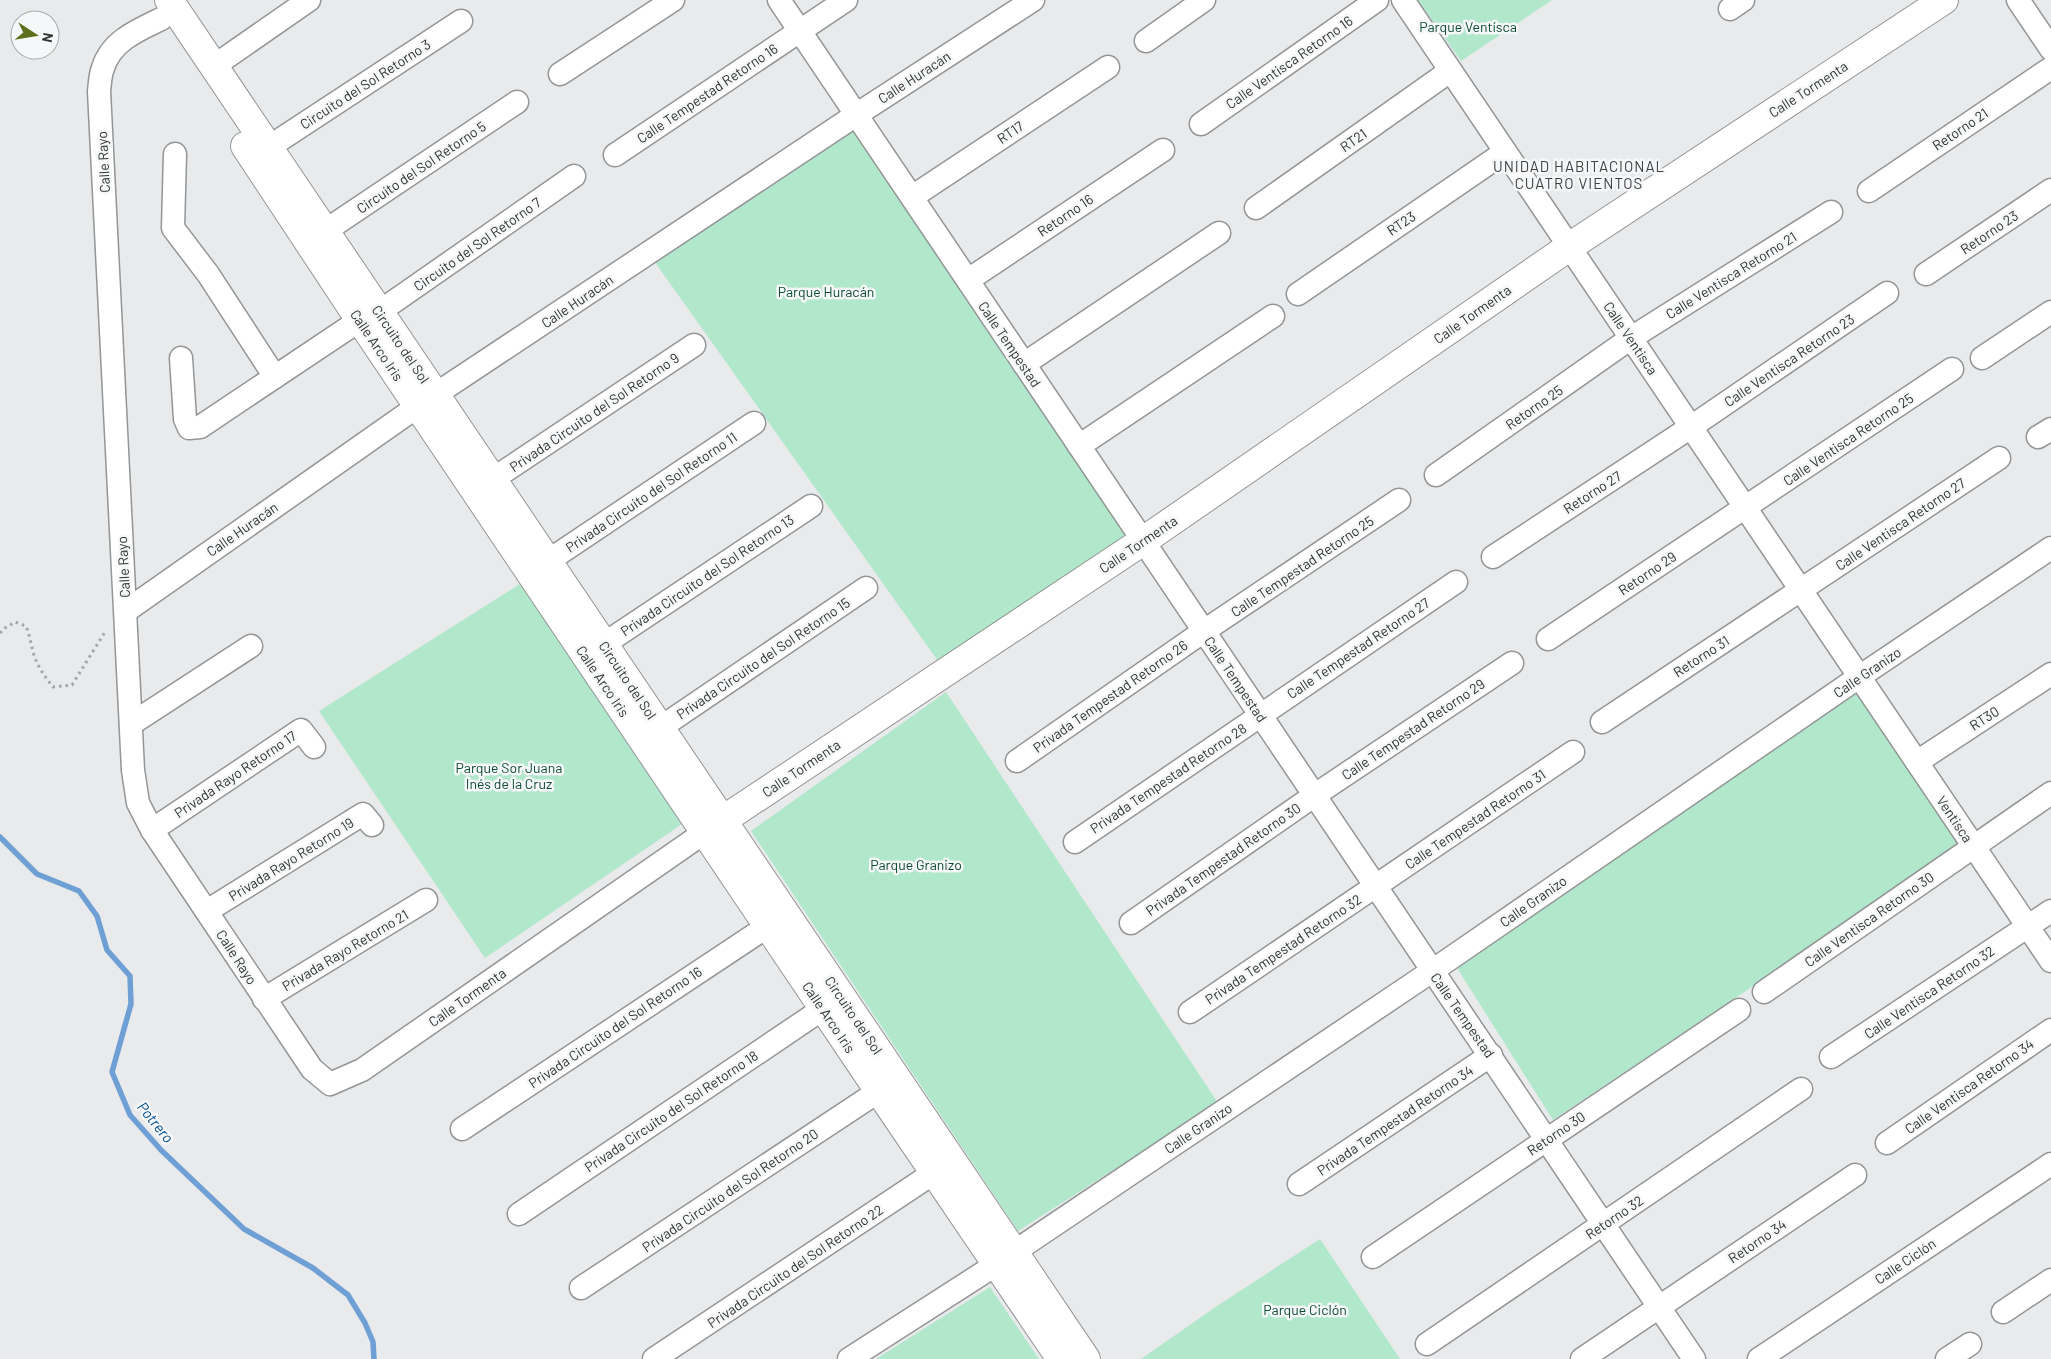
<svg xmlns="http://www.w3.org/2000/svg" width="2051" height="1359" viewBox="0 0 2051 1359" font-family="Barlow,sans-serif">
  <rect width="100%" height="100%" fill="#e9eaeb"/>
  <g fill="#b1e7ca">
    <polygon points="1418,0 1552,0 1461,61"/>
    <polygon points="856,115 1143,541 938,661 652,258"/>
    <polygon points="523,582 688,820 485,958 319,711"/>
    <polygon points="1857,687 1965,844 1553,1120 1457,968"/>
    <polygon points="946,692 1218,1103 1018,1231 751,831"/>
    <polygon points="1320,1239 1400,1359 1141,1359 1217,1306"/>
    <polygon points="990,1287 1039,1359 876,1359"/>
  </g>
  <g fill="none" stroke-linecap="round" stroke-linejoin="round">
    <polyline stroke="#6e9fd5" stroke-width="5.5" points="0,837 37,874 79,891 97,916 107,950 130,976 131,1004 112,1072 130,1115 161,1150 244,1229 313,1268 348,1295 365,1323 373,1342 374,1359"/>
    <defs>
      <g id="street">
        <polyline points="779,0 1694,1359"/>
        <polyline points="1403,0 2051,961"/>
        <polyline points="2018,0 2051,49"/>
        <polyline points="1730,9 1743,0"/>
        <path d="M161 19C138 30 111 41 103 68 100 75 100 84 99 91L133 770 138 803 152 830 312 1069 330 1084 362 1070 705 832"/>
        <polyline points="1146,41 1204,0"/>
        <polyline points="214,66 309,0"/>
        <polyline points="560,74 673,0"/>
        <polyline points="1201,124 1377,0"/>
        <polyline points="269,147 461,21"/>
        <polyline points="175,154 173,228 208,274 275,377"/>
        <polyline points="615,155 846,0"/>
        <polyline points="1869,191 2051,68"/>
        <polyline points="912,197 1108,67"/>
        <polyline points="1256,208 1450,71"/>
        <polyline points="325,231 517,102"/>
        <polyline points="1926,274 2051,190"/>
        <polyline points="968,280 1163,150"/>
        <polyline points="1298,294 1505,152"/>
        <polyline points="379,312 574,176"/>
        <polyline points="181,358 185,419 189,428 200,427 360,320"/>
        <polyline points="1982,358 2051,312"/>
        <polyline points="1024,364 1219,233"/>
        <polyline points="2038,437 2051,429"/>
        <polyline points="1079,446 1273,316"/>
        <polyline points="1436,475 1631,338 1831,212"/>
        <polyline points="493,479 694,345"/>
        <polyline points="1493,557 1691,427 1887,293"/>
        <polyline points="548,561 754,423"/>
        <polyline points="126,611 418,406 856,115 1033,0"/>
        <polyline points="1548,639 1952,369"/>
        <polyline points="604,644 811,506"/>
        <polyline points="1602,722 1999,458"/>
        <polyline points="131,724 251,646"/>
        <polyline points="660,728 866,588"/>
        <polyline points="1017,761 1204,631 1399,500"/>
        <polyline points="1917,762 2051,674"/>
        <polyline points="152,830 301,730 314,747"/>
        <polyline points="1075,842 1456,582"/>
        <polyline points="207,911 363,814 372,825"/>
        <polyline points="1131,923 1315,795 1512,663"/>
        <polyline points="1764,992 2051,793"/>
        <polyline points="264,999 426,900"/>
        <polyline points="1190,1012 1573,752"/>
        <polyline points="1831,1057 2051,911"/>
        <polyline points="462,1129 768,926"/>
        <polyline points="1887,1143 2051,1030"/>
        <polyline points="1299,1184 1491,1055"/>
        <polyline points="519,1214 824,1008"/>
        <polyline points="1014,1252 1432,971 1859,677 2051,548"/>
        <polyline points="1373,1257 1739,1010"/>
        <polyline points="581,1288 879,1091"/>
        <polyline points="2003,1312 2051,1280"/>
        <polyline points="1427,1344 1801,1089"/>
        <polyline points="654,1359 935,1172"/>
        <polyline points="849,1359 997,1264"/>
        <polyline points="1582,1359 1855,1175"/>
        <polyline points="1759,1359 2051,1164"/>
        <polyline points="1947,1359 1970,1344"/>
      </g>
      <g id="secondary">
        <polyline points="169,0 1086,1359"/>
        <polyline points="245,146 360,320 879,1091 1061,1359"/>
        <polyline points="708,830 1143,541 1569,247 1944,0"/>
      </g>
    </defs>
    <use href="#street" stroke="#949596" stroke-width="25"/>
    <use href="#secondary" stroke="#949596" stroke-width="30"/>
    <path stroke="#a4a5a6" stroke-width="3" stroke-dasharray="2.5 4" stroke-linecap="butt" d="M0 633 5 628 15 622 26 626C30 636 31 645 34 655 38 667 45 677 53 687L72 685 105 632"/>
    <use href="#street" stroke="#fff" stroke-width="22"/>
    <use href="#secondary" stroke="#fff" stroke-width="28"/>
  </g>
  <g text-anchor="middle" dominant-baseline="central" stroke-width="5" stroke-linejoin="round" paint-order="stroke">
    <g font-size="14" fill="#0c4c33" stroke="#f6f7f8">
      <text x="1468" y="26">Parque Ventísca</text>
      <text x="826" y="291">Parque Huracán</text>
      <text x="509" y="767">Parque Sor Juana<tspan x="509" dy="16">Inés de la Cruz</tspan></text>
      <text x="916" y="864">Parque Granizo</text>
      <text x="1305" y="1309">Parque Ciclón</text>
    </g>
    <g font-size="14" fill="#323333" stroke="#f6f7f8">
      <text transform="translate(1289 62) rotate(-35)">Calle Ventisca Retorno 16</text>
      <text transform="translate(914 77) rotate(-33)">Calle Huracán</text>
      <text transform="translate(365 84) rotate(-33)">Circuito del Sol Retorno 3</text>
      <text transform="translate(1808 89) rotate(-33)">Calle Tormenta</text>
      <text transform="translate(707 93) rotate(-34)">Calle Tempestad Retorno 16</text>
      <text transform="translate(1960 129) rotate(-34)">Retorno 21</text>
      <text transform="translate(1010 132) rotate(-34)">RT17</text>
      <text transform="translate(1353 140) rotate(-35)">RT21</text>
      <text transform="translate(103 162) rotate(-93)">Calle Rayo</text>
      <text transform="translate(421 167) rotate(-34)">Circuito del Sol Retorno 5</text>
      <text transform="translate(1065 215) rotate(-34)">Retorno 16</text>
      <text transform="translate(1401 223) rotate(-34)">RT23</text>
      <text transform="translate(1989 232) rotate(-34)">Retorno 23</text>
      <text transform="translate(477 244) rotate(-35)">Circuito del Sol Retorno 7</text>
      <text transform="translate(1731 275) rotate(-32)">Calle Ventisca Retorno 21</text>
      <text transform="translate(577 301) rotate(-34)">Calle Huracán</text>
      <text transform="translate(1472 314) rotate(-35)">Calle Tormenta</text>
      <text transform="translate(1631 338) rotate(56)">Calle Ventisca</text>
      <text transform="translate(401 344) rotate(56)">Circuito del Sol</text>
      <text transform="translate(1010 344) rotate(56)">Calle Tempestad</text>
      <text transform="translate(377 345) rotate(56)">Calle Arco Iris</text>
      <text transform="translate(1789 360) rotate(-34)">Calle Ventisca Retorno 23</text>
      <text transform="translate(1534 407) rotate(-35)">Retorno 25</text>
      <text transform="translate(594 412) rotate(-34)">Privada Circuito del Sol Retorno 9</text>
      <text transform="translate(1848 439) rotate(-34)">Calle Ventisca Retorno 25</text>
      <text transform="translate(651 492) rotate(-34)">Privada Circuito del Sol Retorno 11</text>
      <text transform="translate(1592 492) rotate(-33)">Retorno 27</text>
      <text transform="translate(1900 524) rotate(-34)">Calle Ventisca Retorno 27</text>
      <text transform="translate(242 529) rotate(-35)">Calle Huracán</text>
      <text transform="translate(1138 544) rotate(-34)">Calle Tormenta</text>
      <text transform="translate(1302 566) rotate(-34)">Calle Tempestad Retorno 25</text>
      <text transform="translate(123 567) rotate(-93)">Calle Rayo</text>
      <text transform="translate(1647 573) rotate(-34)">Retorno 29</text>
      <text transform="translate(707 575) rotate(-34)">Privada Circuito del Sol Retorno 13</text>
      <text transform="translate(1358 648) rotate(-34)">Calle Tempestad Retorno 27</text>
      <text transform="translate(1701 656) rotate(-33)">Retorno 31</text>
      <text transform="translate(763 658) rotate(-34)">Privada Circuito del Sol Retorno 15</text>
      <text transform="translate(1867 672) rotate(-34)">Calle Granizo</text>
      <text transform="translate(1236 679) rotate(56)">Calle Tempestad</text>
      <text transform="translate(628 680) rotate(56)">Circuito del Sol</text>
      <text transform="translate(603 681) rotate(56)">Calle Arco Iris</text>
      <text transform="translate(1110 696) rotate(-35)">Privada Tempestad Retorno 26</text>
      <text transform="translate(1984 718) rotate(-33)">RT30</text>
      <text transform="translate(1413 729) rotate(-34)">Calle Tempestad Retorno 29</text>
      <text transform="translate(801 768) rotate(-34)">Calle Tormenta</text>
      <text transform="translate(235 774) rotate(-34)">Privada Rayo Retorno 17</text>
      <text transform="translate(1168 778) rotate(-34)">Privada Tempestad Retorno 28</text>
      <text transform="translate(1475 819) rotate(-34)">Calle Tempestad Retorno 31</text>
      <text transform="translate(1955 819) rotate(56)">Ventisca</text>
      <text transform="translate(291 859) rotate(-32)">Privada Rayo Retorno 19</text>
      <text transform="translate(1223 859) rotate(-35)">Privada Tempestad Retorno 30</text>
      <text transform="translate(1533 901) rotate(-35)">Calle Granizo</text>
      <text transform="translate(1869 919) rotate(-35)">Calle Ventisca Retorno 30</text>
      <text transform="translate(1283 949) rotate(-34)">Privada Tempestad Retorno 32</text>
      <text transform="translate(345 950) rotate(-31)">Privada Rayo Retorno 21</text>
      <text transform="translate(237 957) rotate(57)">Calle Rayo</text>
      <text transform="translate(1929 992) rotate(-34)">Calle Ventisca Retorno 32</text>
      <text transform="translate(467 997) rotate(-35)">Calle Tormenta</text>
      <text transform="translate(854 1015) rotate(56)">Circuito del Sol</text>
      <text transform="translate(1463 1015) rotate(55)">Calle Tempestad</text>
      <text transform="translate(829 1017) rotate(56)">Calle Arco Iris</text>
      <text transform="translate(615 1027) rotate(-34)">Privada Circuito del Sol Retorno 16</text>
      <text transform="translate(1969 1086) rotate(-35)">Calle Ventisca Retorno 34</text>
      <text transform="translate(671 1111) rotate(-34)">Privada Circuito del Sol Retorno 18</text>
      <text transform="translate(1395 1120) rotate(-34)">Privada Tempestad Retorno 34</text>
      <text transform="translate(1198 1128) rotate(-34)">Calle Granizo</text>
      <text transform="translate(1556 1133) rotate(-34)">Retorno 30</text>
      <text transform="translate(730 1190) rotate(-34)">Privada Circuito del Sol Retorno 20</text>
      <text transform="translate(1614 1217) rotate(-34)">Retorno 32</text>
      <text transform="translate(1757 1241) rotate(-34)">Retorno 34</text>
      <text transform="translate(1905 1261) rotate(-34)">Calle Ciclón</text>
      <text transform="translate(795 1266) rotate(-34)">Privada Circuito del Sol Retorno 22</text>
    </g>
    <g font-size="15" letter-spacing="1" fill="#404142" stroke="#f6f7f8">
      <text x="1579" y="166">UNIDAD HABITACIONAL<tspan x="1579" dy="17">CUATRO VIENTOS</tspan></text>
    </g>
    <g font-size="15" font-style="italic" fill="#004e8f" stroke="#f6f7f8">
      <text transform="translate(156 1122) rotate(51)">Potrero</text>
    </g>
  </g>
  <g transform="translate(35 35) rotate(102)"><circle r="24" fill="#f6f7f8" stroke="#a8a9a9"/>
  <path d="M0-4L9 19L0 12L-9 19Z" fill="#5f6f1c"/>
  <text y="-8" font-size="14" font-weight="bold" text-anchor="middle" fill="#323333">N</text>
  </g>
</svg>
